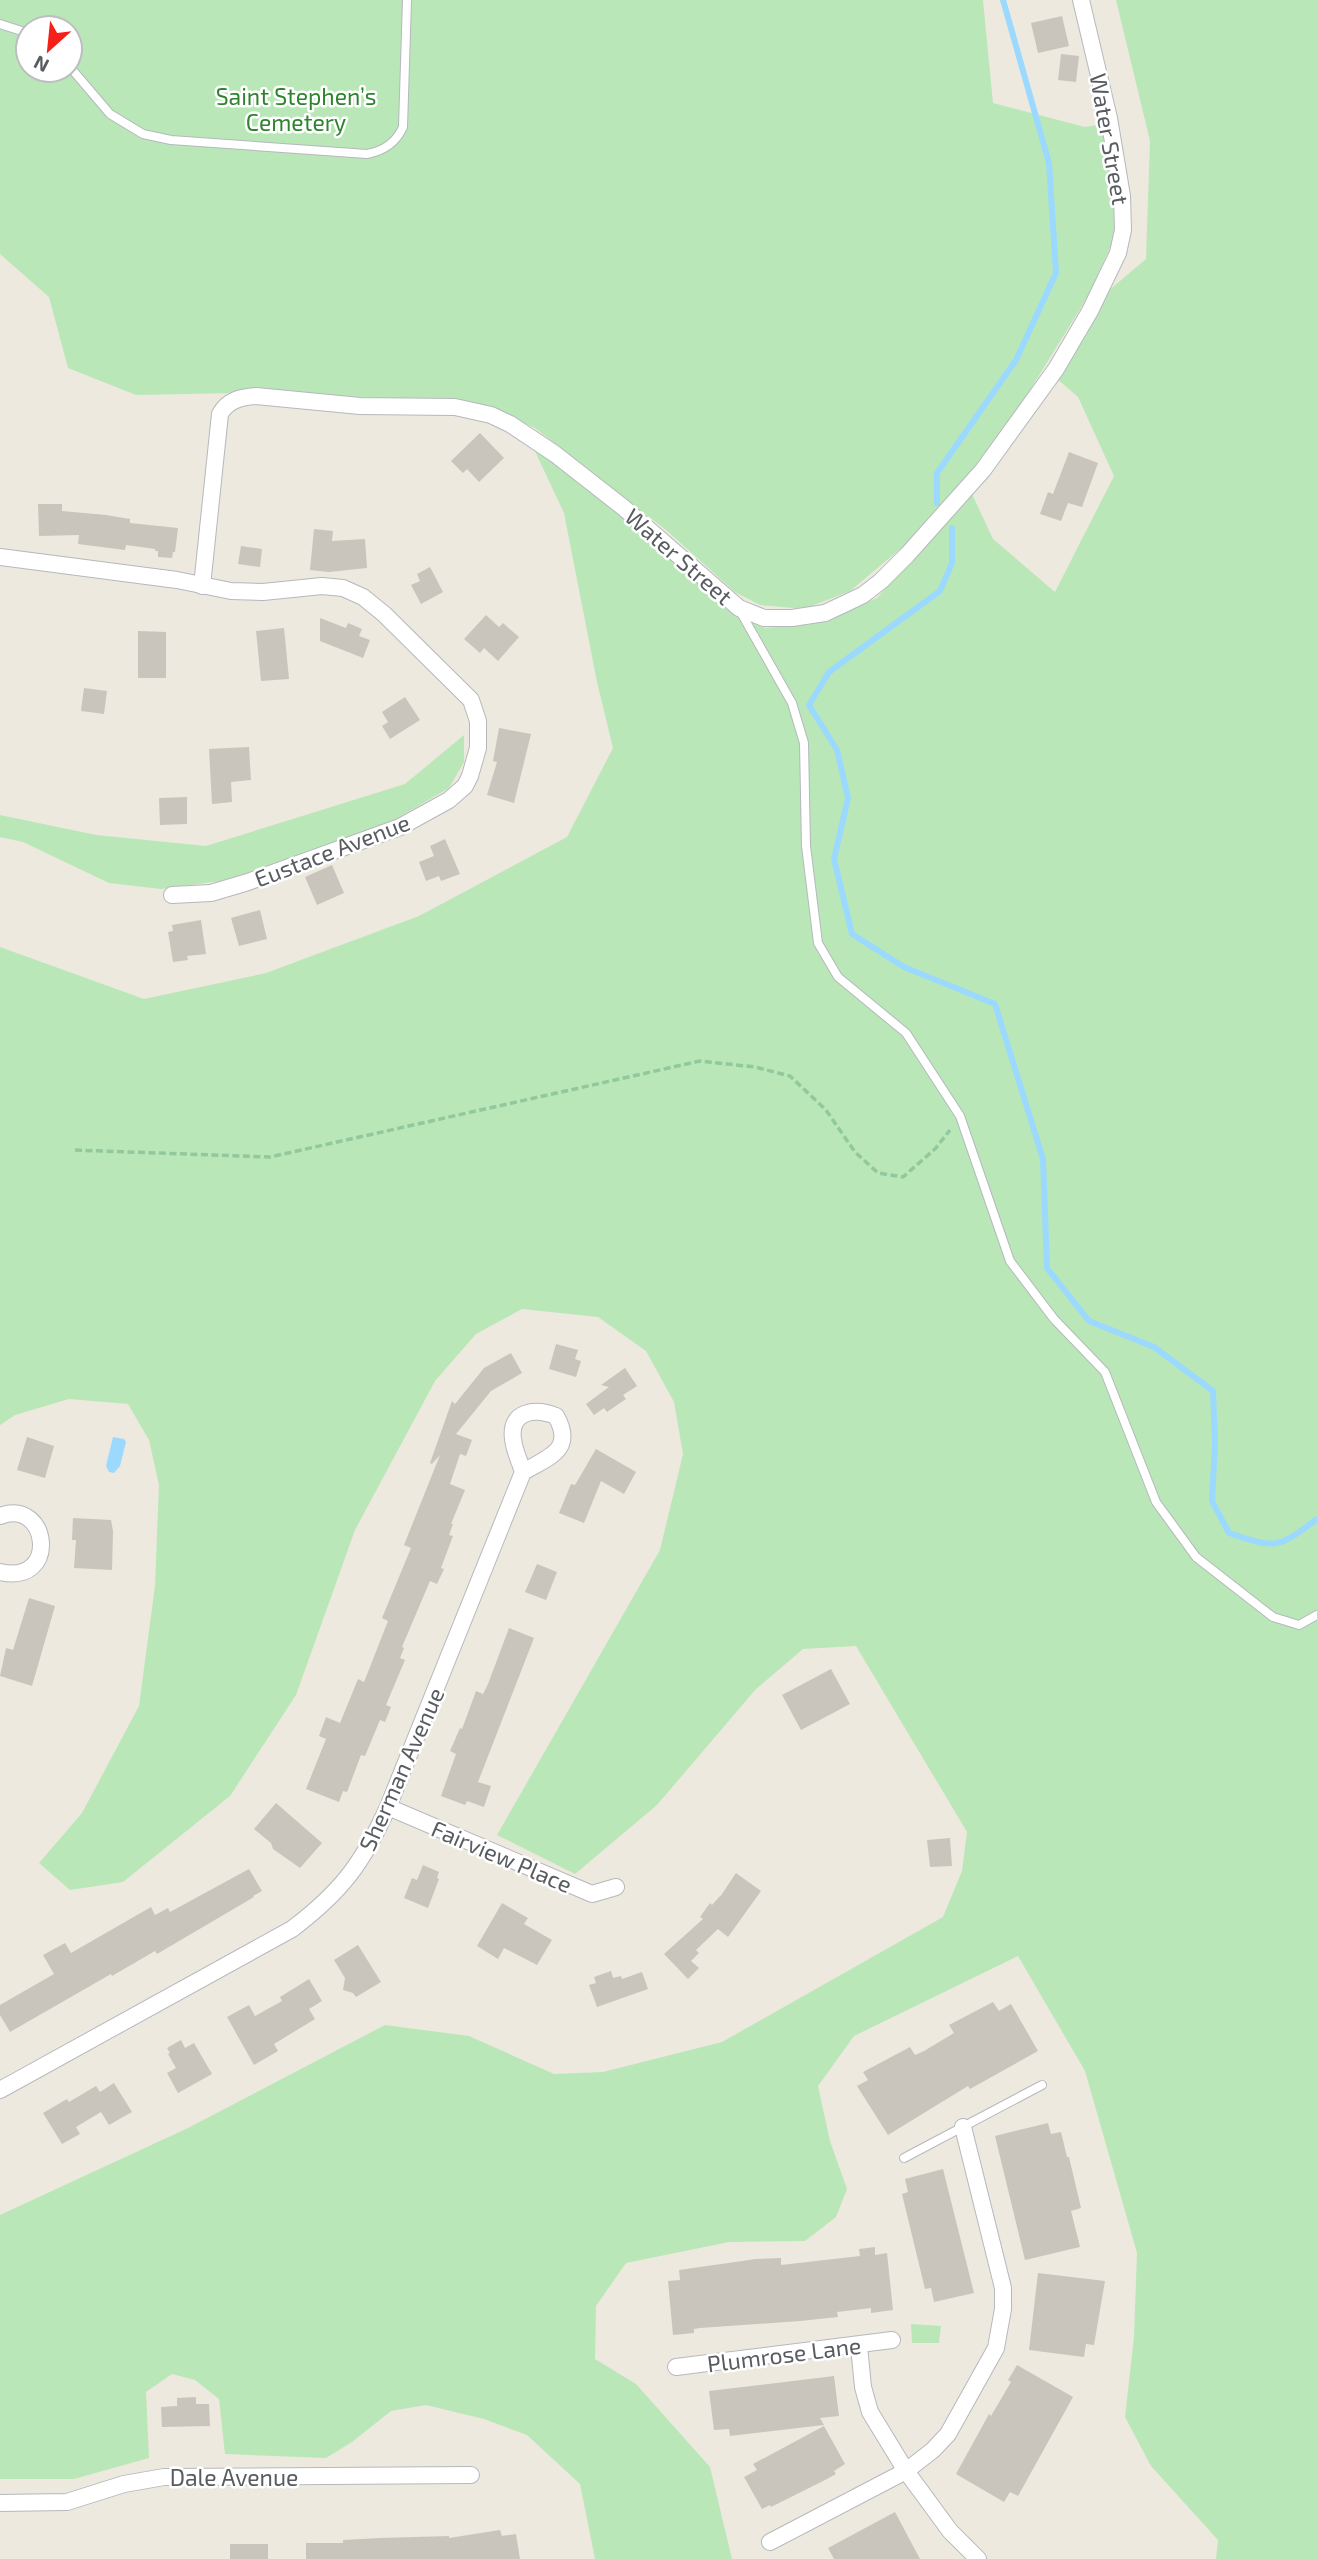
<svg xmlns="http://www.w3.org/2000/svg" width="1317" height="2559" viewBox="0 0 1317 2559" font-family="'Exo 2',sans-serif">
  <rect width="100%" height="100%" fill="#ede9de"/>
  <g fill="#bae7b8" fill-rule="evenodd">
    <path d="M0 0H983L993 103 1085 127 1103 124 1117 213 1113 241 1088 296 1030 390 974 470V481L899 550 850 591 804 609 760 605 735 592 666 530 535 428 485 405 422 399 237 393 136 395 68 368 49 297 0 254ZM28 28H70V70H28Z"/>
    <polygon points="1116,0 1317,0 1317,2559 1216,2559 1218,2540 1151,2466 1125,2417 1134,2337 1137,2253 1085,2071 1018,1956 854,2036 818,2086 830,2141 847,2189 836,2217 805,2241 729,2242 626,2263 596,2306 595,2359 636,2384 710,2467 732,2559 595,2559 580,2484 527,2435 484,2419 426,2405 391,2411 352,2442 326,2458 225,2454 219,2399 195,2380 172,2374 146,2392 149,2458 74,2479 0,2479 0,2215 188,2128 385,2025 469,2036 554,2074 603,2072 722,2042 943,1917 962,1871 967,1832 856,1646 803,1649 756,1689 657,1805 575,1874 497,1835 660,1550 683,1454 674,1402 646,1351 598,1317 522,1309 476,1334 435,1381 355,1530 296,1695 230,1796 123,1882 70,1890 39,1863 82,1813 139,1706 155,1586 159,1485 149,1440 128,1404 69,1399 15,1415 0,1425 0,947 144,999 266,973 419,916 567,837 613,748 597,682 564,513 533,447 586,486 673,558 722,607 765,628 812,624 877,598 972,494 993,539 1055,592 1114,476 1078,397 1056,378 1107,292 1146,259 1150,141"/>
    <polygon points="464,735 464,762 449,788 387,824 228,880 161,889 109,883 23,842 0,837 0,815 96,835 206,846 405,784"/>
    <polygon points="911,2324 941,2326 939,2343 912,2343"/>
  </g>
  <polygon fill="#9cd9ff" points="113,1437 124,1439 126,1442 120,1466 114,1473 109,1472 106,1466"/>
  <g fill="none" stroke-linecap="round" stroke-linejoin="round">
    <g stroke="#9cd9ff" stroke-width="6">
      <polyline points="937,503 937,473 1016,360 1056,273 1049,163 1003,0"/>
      <path d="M952 528V563L940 591 829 672 809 705 837 750 848 798 834 859 852 934 904 967 995 1004 1043 1159 1047 1268 1089 1321 1154 1347 1213 1391 1215 1443 1212 1501 1229 1533C1276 1549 1277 1549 1317 1519"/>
    </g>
  </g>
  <g fill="#c9c5bd">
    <polygon points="1062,16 1069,46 1038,53 1031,23"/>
    <polygon points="1061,54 1079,56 1076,82 1058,80"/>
    <polygon points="480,433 504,458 479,482 467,469 463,473 451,461"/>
    <polygon points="1069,452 1098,463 1082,507 1068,503 1061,521 1040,514 1048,492 1053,494"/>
    <polygon points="38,504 62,504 62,511 106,515 130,519 130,523 178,528 175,552 173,552 172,558 158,557 158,551 155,551 155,549 126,545 125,550 78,544 79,535 39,536"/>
    <polygon points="314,529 333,531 332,541 365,539 367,568 329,572 310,570"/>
    <polygon points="241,546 262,549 260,567 238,564"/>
    <polygon points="430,567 443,592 421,604 411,585 420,581 417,574"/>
    <polygon points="486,615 499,627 503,623 519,637 498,661 484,648 480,653 464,639"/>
    <polygon points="320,618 346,628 348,623 362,629 359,636 370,640 363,658 320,641"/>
    <polygon points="284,628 289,679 261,681 256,631"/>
    <polygon points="138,631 166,632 166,678 138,678"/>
    <polygon points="84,688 107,691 104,714 81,711"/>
    <polygon points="405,697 420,720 390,739 382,726 388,722 382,712"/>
    <polygon points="499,728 531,734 514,803 487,795 497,762 493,761"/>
    <polygon points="249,747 251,780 231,782 232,802 212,804 209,749"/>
    <polygon points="187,797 187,824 160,825 159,798"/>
    <polygon points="445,839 460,874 441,881 439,876 426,881 419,862 434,856 430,846"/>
    <polygon points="332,865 344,893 317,905 305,877"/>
    <polygon points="260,910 267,939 239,946 231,918"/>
    <polygon points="201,920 206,954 187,956 188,960 173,962 168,932 173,931 172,925"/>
    <polygon points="556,1344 578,1350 575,1359 581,1361 576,1377 549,1369"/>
    <polygon points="511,1353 522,1373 491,1391 456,1434 472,1440 466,1456 460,1454 450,1484 465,1490 451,1524 453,1524 449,1535 453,1536 441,1568 444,1569 437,1584 430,1581 402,1647 404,1648 400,1658 405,1660 386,1705 391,1707 385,1722 380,1720 365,1756 361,1755 347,1792 343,1791 339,1802 306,1789 326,1739 319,1736 326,1717 340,1723 358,1679 364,1682 388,1621 382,1618 411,1548 404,1545 440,1455 432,1464 430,1463 452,1401 455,1404 484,1368"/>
    <polygon points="625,1368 637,1386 623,1395 626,1399 607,1412 604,1408 594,1415 586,1404 609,1387 601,1385"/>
    <polygon points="27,1437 54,1446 45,1478 17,1470"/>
    <polygon points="596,1449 636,1472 624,1494 601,1481 584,1523 559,1513 571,1484 575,1485"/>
    <polygon points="73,1518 111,1520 113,1531 112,1570 74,1568 76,1540 72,1540"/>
    <polygon points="537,1564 557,1572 546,1600 525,1592"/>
    <polygon points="29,1598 55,1606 32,1686 0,1676 6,1648 13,1650"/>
    <polygon points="509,1628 534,1638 478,1782 491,1786 484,1807 467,1801 465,1805 441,1796 456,1754 450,1751 460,1728 462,1729 476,1691 483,1694 488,1684"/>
    <polygon points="831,1669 850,1704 801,1730 782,1695"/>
    <polygon points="276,1803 322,1843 300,1868 273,1849 271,1843 254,1829"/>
    <polygon points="950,1838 952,1866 930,1867 927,1840"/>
    <polygon points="423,1865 439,1872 437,1878 439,1879 428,1908 404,1898 412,1878 417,1880"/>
    <polygon points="249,1869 262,1891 253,1896 254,1897 157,1954 155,1951 112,1976 111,1974 10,2032 0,2015 0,2005 54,1974 43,1955 65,1943 71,1953 151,1907 155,1915 168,1908 170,1912"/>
    <polygon points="736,1873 761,1891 728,1937 718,1929 696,1950 699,1953 691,1961 699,1968 688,1979 664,1954 703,1919 700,1917 710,1903 712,1905 722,1894"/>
    <polygon points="502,1903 528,1918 524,1924 552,1940 537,1965 504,1948 498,1959 477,1946"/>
    <polygon points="358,1945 381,1982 356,1997 353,1993 343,1990 345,1978 334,1960"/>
    <polygon points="611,1971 613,1978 621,1976 622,1979 642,1972 648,1989 597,2007 589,1985 596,1983 594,1977"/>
    <polygon points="309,1979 322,2001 309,2009 315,2019 274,2044 278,2051 254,2065 227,2017 249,2005 255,2016 282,2001 280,1997"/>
    <polygon points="993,2002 999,2011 1011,2004 1038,2051 970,2089 968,2086 888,2135 857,2086 868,2080 863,2072 910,2047 915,2055 924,2051 954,2033 949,2025"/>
    <polygon points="181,2040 185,2048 194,2043 212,2074 178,2093 167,2073 176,2068 168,2054 170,2053 167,2048"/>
    <polygon points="114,2083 132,2112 109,2125 101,2112 76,2127 80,2134 62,2144 43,2113 67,2099 69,2102 96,2086 100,2092"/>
    <polygon points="1048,2123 1051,2134 1061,2132 1067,2157 1069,2157 1081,2208 1071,2211 1080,2247 1025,2260 995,2136"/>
    <polygon points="943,2169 974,2293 934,2302 931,2288 925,2289 902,2194 908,2192 905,2179"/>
    <polygon points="875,2247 875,2255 887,2253 893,2310 871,2313 871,2308 837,2312 838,2317 800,2321 700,2328 694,2329 694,2333 673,2335 668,2281 680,2280 679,2270 756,2259 781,2258 781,2265 860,2256 859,2249"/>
    <polygon points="1038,2273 1105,2281 1094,2345 1086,2344 1084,2357 1029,2350"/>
    <polygon points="1017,2365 1073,2397 1018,2496 1010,2492 1004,2502 956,2474 989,2414 991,2416 1011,2382 1008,2380"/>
    <polygon points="834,2376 839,2416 820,2418 824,2425 730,2436 729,2429 714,2430 709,2391"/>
    <polygon points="196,2397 196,2404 209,2404 210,2426 162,2427 161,2407 177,2406 177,2398"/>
    <polygon points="824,2426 845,2464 834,2471 836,2474 827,2479 771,2507 770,2505 762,2509 744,2477 757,2470 753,2464"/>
    <polygon points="895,2512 920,2559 834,2559 828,2548"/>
    <polygon points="500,2530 502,2536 516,2534 520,2559 306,2559 306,2543 343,2543 343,2540 379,2538 449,2536 449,2538"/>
    <rect x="230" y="2544" width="38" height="15"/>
  </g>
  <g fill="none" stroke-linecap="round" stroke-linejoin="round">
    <defs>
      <g id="lane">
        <polyline points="0,24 28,33"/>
        <path d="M70 67 110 114 143 134 171 140 367 154C383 151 396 143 403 127L407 0"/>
        <polyline points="740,611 792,703 804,743 806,846 818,943 838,977 906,1033 960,1116 1010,1261 1054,1319 1105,1372 1156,1502 1196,1557 1273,1617 1299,1625 1317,1615"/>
        <polyline points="904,2158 1042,2085"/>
      </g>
      <g id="street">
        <polyline points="0,557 177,580 231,591 263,592 322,586 343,588 363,597 384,614 471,700 478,721 478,748 470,776 465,786 449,800 400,827 248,882 211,893 172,895"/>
        <path d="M202 586 220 414C228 400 241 397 256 396L360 406 455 407 491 415 510 424 555 454 624 508 739 608 764 618H792L825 613 842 605 863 595 881 581 907 555 983 470 1056 369 1090 311 1118 253 1123 230 1122 196 1109 118 1081 0"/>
        <path d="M0 1516C49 1497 60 1586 0 1572"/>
        <polyline points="388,1807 592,1894 616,1887"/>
        <path d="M0 2090 292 1929C341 1892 363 1863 388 1807L523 1472C549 1457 575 1450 556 1416 536 1408 509 1410 513 1439 514 1450 520 1462 523 1472"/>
        <polyline points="859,2346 863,2387 870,2412 906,2471 950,2531 978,2559"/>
        <polyline points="676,2367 892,2340"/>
        <polyline points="0,2503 67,2502 124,2484 164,2477 471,2475"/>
        <polyline points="770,2542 906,2471 933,2450 948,2434 996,2348 1003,2309 1003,2288 963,2127"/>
      </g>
    </defs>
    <use href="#lane" stroke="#b5b8bd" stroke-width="10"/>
    <use href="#street" stroke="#b5b8bd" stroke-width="18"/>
    <polyline stroke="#91c89d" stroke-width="3.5" stroke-dasharray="7 3.5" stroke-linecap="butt" points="75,1150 270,1157 700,1061 755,1067 790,1076 826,1110 855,1152 878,1173 903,1177 935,1149 950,1130"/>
    <use href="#lane" stroke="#fff" stroke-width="8"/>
    <use href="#street" stroke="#fff" stroke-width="16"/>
  </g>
  <g text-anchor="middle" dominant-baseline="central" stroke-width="5" stroke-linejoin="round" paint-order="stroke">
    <g font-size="23" fill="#2e842d" stroke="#fff">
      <text x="296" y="96">Saint Stephen’s<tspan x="296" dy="26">Cemetery</tspan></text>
    </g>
    <g font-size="23" fill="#585c61" stroke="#fff">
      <text transform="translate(1110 139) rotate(80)">Water Street</text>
      <text transform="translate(679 556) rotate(41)">Water Street</text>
      <text transform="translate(332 850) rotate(-21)">Eustace Avenue</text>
      <text transform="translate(401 1769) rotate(-66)">Sherman Avenue</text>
      <text transform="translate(502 1856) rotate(23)">Fairview Place</text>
      <text transform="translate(784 2354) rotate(-7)">Plumrose Lane</text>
      <text x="234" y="2477">Dale Avenue</text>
    </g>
  </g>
  <g transform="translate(49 49) rotate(207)"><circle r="33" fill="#ffffff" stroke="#bcbec0" stroke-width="2"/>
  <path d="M0-5L12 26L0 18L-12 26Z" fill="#f71f1a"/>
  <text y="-10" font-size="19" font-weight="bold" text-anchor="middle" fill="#585c61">N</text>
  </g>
</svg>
